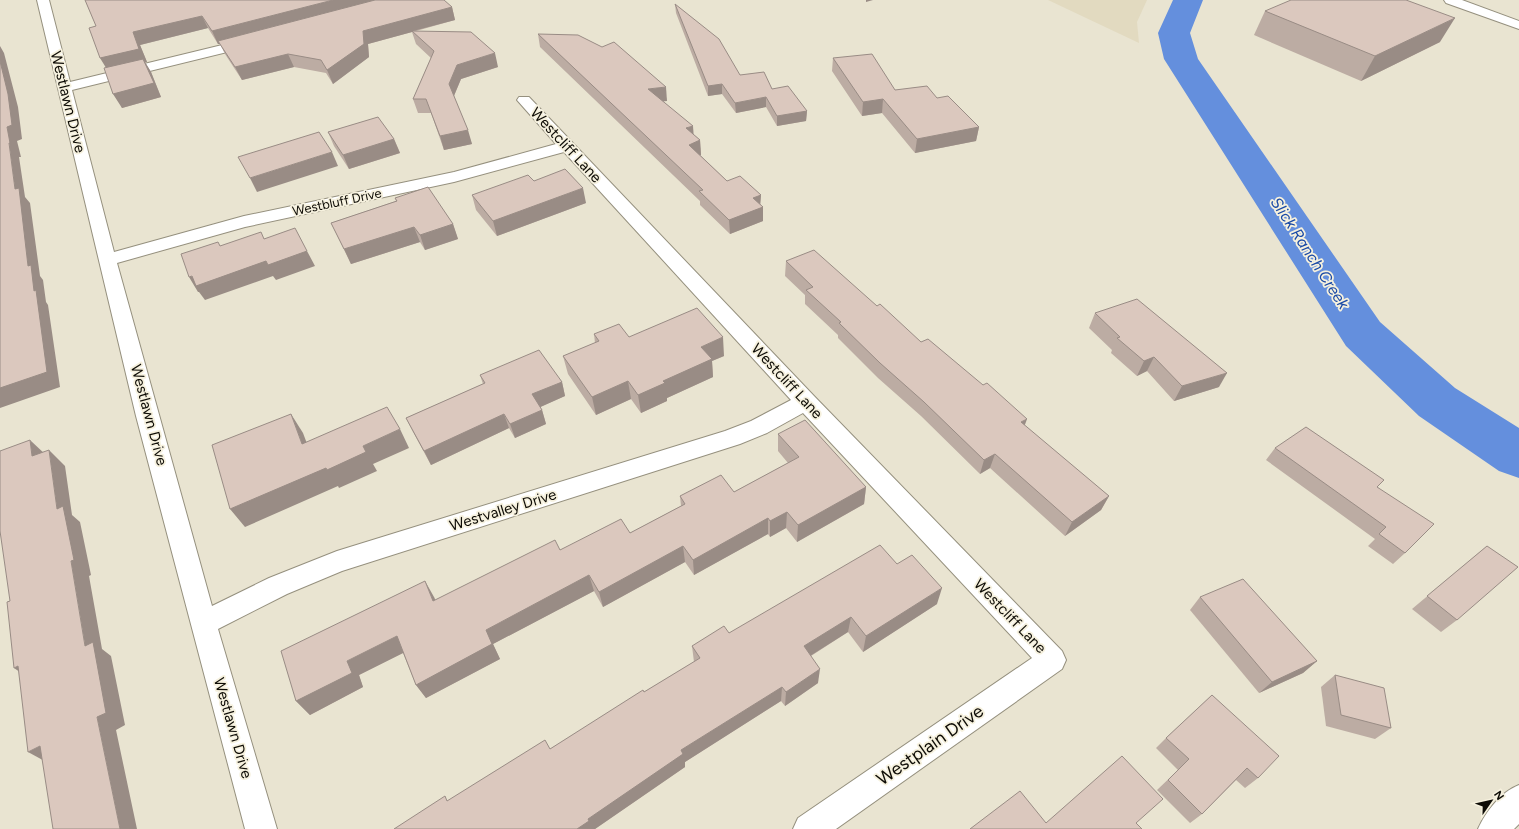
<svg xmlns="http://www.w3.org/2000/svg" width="1519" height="829" viewBox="0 0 1519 829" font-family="Figtree,sans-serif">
  <rect width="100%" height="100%" fill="#e9e4d1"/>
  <polygon fill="#e2dac0" points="1048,0 1147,0 1137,22 1139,43"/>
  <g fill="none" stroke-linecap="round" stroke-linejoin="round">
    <polygon fill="#648fdd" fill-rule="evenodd" points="1173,0 1203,0 1190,33 1198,59 1380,322 1455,388 1519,428 1519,478 1499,471 1419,416 1346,346 1164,59 1158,33"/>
    <defs>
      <g id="minor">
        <path d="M37 0H49L70 82 251 38 256 39 258 42 256 45 72 90 114 252 244 216 454 172 556 144 517 100 519 97H529L814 396 1062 651 1066 660 1062 669 836 829H793L798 818 1032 658 803 413 767 433 740 444 342 571 287 594 218 629 277 829H245L136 416ZM564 152 791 400 751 421 725 431 337 551 269 578 212 606 117 263 245 227 454 182Z"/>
        <polygon points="1444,0 1462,0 1519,21 1519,29 1446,3"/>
        <path d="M1519 785V824L1514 829H1478C1486 811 1501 792 1519 785Z"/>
      </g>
    </defs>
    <use href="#minor" stroke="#95907e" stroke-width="2"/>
    <use href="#minor" fill="#fff" fill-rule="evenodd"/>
  </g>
  <g fill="#bcaca3">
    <polygon points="85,0 452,7 455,20 416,31 498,67 461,79 454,96 472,144 444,150 431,113 418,113 413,99 431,58 416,44 412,32 368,44 369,57 333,84 326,73 294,67 242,80 225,54 220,44 218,44 208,28 140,45 147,62 145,62 151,72 161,97 122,108 106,68 96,26"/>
    <polygon points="675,4 740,75 772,89 807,111 806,121 777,126 766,107 736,113 722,94 708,96 676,13"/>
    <polygon points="1265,11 1440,42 1361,81 1254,35"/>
    <polygon points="538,34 667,101 663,101 694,135 700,140 701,155 700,155 727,181 761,195 760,204 763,207 763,221 730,234 700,205 700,201 540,47"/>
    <polygon points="833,58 895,90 937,98 979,127 976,141 915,153 882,113 862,116 832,71"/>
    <polygon points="328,132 394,139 400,153 349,169 334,146"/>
    <polygon points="534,181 586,203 497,236 476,210 472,195"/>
    <polygon points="395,198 453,224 458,239 425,250 420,242 351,264 331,223 396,201"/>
    <polygon points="786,261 877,306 921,342 1024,426 1109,496 1101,510 1065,536 990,468 980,474 921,416 878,378 838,338 838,335 805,304 805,295 785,276"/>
    <polygon points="1095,313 1219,387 1174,401 1147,371 1137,376 1111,353 1112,350 1089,328"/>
    <polygon points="594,334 629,337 724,356 712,361 713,377 667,398 667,401 641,413 631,399 596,415 568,374 563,356 595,343"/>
    <polygon points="480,375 562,382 565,396 540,407 542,410 546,424 515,438 509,428 431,465 413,432 406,418 483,384"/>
    <polygon points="778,434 866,487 864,504 797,542 786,528 770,537 768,534 694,575 685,562 603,607 594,591 493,644 500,659 426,698 416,685 403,653 359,675 363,687 310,715 296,701 434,597 435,600 560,550 630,533 681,506 680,496 734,492 788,463 778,451"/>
    <polygon points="1275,448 1378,487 1405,553 1393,564 1368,546 1375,539 1266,460"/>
    <polygon points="1487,546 1457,620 1441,632 1412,609"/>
    <polygon points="897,564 937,604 863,652 848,632 811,656 818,683 785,706 781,701 685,762 685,767 595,829 394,829 550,749 694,662 692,646 729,633"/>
    <polygon points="1200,597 1317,661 1303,673 1259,693 1190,610"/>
    <polygon points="1335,675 1391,728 1375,739 1326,726 1321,687"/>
    <polygon points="1212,695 1258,778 1245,788 1236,780 1202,814 1190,823 1157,790 1178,770 1156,748 1166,738"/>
  </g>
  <g fill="#998c85">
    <polygon points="333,0 385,0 218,41 220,44 218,44 212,31"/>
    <polygon points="866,0 873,0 866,2"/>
    <polygon points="452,7 455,20 413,31 412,31 412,32 368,44 369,57 333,84 327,70 363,31"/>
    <polygon points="202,16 208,28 140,45 147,62 145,62 151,72 161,97 122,108 113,94 108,71 100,58 133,32"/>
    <polygon points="1455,18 1440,42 1361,81 1375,56"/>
    <polygon points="0,46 4,53 18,107 22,139 17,141 21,157 19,157 25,197 30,203 40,276 43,280 46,302 48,305 60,387 0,408 0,388 34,291 28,266 15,189 7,127 0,61"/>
    <polygon points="495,53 498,67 461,79 453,98 449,84 457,65"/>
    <polygon points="288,54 294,67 242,80 235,67"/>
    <polygon points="722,84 722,94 708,96 708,86"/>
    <polygon points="666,87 667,101 650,103 648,89"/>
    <polygon points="766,97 766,107 736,113 735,103"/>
    <polygon points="883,99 882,113 862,116 863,102"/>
    <polygon points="807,111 806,121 777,126 777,116"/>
    <polygon points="693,126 694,140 686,128"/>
    <polygon points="979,127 976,141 915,153 917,139"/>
    <polygon points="468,130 472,144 444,150 440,136"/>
    <polygon points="394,139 400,153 349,169 343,155"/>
    <polygon points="700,140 701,155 690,159 689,145"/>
    <polygon points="332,152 338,166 257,192 250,178"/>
    <polygon points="583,188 586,203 497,236 493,221"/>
    <polygon points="761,195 760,208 763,207 763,221 730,234 729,220 753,198"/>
    <polygon points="453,224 458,239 425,250 420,235"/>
    <polygon points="414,227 420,242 351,264 344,249"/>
    <polygon points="307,251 315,266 276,280 273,276 205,300 199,292 198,292 189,277"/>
    <polygon points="723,337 724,356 712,361 713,377 667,398 667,401 641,413 638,395 663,381 701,347"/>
    <polygon points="1154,357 1147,371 1137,376 1144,361"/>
    <polygon points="1227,373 1219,387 1174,401 1182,386"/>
    <polygon points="628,381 631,399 596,415 592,397"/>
    <polygon points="562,382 565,396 536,409 532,394"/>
    <polygon points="542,410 546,424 515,438 510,424"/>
    <polygon points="291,414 303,433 314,462 302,444"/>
    <polygon points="504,414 509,428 431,465 424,451"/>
    <polygon points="1027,419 1022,433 1021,422"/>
    <polygon points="400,429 409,448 373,464 377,471 339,488 338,486 245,527 230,509 363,446"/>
    <polygon points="30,440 47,456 32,456"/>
    <polygon points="49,450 65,466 72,515 80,522 91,575 89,576 102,649 111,656 125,725 116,730 137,829 120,829 97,717 71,561 57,509"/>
    <polygon points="995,454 990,468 980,474 984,460"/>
    <polygon points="866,487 864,504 797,542 798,525"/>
    <polygon points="1109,496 1101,510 1065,536 1072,522"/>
    <polygon points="787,512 786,528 770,537 770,521"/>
    <polygon points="768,518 768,534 694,575 693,560"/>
    <polygon points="683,546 685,562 603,607 599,592"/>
    <polygon points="589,575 594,591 493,644 500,659 426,698 416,685 486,630"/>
    <polygon points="425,581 434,597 442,616 433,601"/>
    <polygon points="942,588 937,604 863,652 866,636"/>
    <polygon points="851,617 848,632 802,661 804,646"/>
    <polygon points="397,636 407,651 359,675 363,687 310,715 296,701 347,661"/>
    <polygon points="1317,661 1303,673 1259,693 1272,682"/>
    <polygon points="18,666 34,682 14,668"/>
    <polygon points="820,669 818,683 785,706 786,692"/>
    <polygon points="782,687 781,701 685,762 685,767 595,829 577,829 588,819 681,750"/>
    <polygon points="40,746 50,764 28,752"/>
  </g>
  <g fill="#dbc8be" stroke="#998c85">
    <polygon points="85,0 333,0 212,31 202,16 133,32 139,49 100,58 89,28 96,26"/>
    <polygon points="375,0 444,0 452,7 363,31 364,44 327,70 321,60 288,54 235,67 218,41"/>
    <polygon points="1291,0 1406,0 1455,18 1375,56 1265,11"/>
    <polygon points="675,4 719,39 740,75 764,72 772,89 788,86 807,111 777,116 766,97 735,103 722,84 708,86"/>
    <polygon points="412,31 471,32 495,53 457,65 449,84 468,130 440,136 426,99 413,99 434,51"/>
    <polygon points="538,34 578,35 602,47 614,42 666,87 648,89 693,126 686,128 700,140 689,145 727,181 740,176 761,195 753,198 763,207 729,220 699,191 703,190"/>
    <polygon points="872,54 895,90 927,86 937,98 948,96 979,127 917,139 883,99 863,102 833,58"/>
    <polygon points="143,59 154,83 113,94 104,68"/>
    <polygon points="0,61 8,94 12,125 7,127 10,143 9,143 15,189 19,188 28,266 31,265 34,291 36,290 47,372 0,388"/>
    <polygon points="378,117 394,139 343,155 328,132"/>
    <polygon points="319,132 332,152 250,178 238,157"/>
    <polygon points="565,169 583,188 493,221 472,195 528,175 534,181"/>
    <polygon points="428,187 453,224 420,235 414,227 344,249 331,223 397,201 395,198"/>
    <polygon points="295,228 307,251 268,265 266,261 196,286 192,276 189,277 181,254 218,242 220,246 261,232 264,239"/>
    <polygon points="814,250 877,306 880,304 921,342 928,339 983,385 987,383 1027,419 1021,422 1109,496 1072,522 995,454 984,460 924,402 880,363 839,323 841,322 806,290 813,287 786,261"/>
    <polygon points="1137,299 1227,373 1182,386 1154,357 1144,361 1117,338 1120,337 1095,313"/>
    <polygon points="697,308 723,337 701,347 712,359 663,381 665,383 638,395 628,381 592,397 563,356 599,341 594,334 619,324 629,337"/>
    <polygon points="539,350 562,382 532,394 542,410 510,424 504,414 424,451 406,418 485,383 480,375"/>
    <polygon points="387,407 400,429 363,446 366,452 327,470 326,468 230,509 212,445 291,414 302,444"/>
    <polygon points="805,420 866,487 798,525 787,512 770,521 768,518 693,560 683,546 599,592 589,575 486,630 492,644 416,685 397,636 347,661 352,673 296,701 281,651 425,581 433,601 555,540 560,550 621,519 630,533 685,504 680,496 721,475 734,492 799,457 778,434"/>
    <polygon points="1306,427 1384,480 1377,487 1434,524 1405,553 1379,534 1386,527 1275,448"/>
    <polygon points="30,440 32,456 49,450 57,509 63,506 74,560 71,561 85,646 93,642 106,713 97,717 120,829 53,829 40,746 28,752 18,666 14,668 7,602 10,601 0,531 0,451"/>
    <polygon points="880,545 897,564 912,555 942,588 866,636 851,617 804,646 820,669 786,692 782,687 681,750 683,754 588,819 589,821 577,829 394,829 445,796 447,801 545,740 550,749 643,690 644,692 700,658 692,646 724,626 729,633"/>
    <polygon points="1487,546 1518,567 1457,620 1427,596"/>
    <polygon points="1243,579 1317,661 1272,682 1200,597"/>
    <polygon points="1335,675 1384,688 1391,728 1341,715"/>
    <polygon points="1212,695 1279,756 1258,778 1247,768 1202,814 1168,780 1189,759 1166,738"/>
    <polygon points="1122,756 1163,799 1136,823 1142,829 970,829 1020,791 1046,823"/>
  </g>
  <g text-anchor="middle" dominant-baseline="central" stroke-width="3.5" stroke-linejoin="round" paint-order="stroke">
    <g font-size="13" fill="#0e0c06" stroke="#f6f1de">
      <text transform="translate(337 202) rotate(-12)">Westbluff Drive</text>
    </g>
    <g font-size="15" fill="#0e0c06" stroke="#f6f1de">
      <text transform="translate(68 102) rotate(76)">Westlawn Drive</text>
      <text transform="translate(566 145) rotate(47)">Westcliff Lane</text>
      <text transform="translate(787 381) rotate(47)">Westcliff Lane</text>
      <text transform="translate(149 415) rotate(75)">Westlawn Drive</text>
      <text transform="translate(503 510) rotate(-17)">Westvalley Drive</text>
      <text transform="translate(1010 616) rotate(46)">Westcliff Lane</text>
      <text transform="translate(233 728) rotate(74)">Westlawn Drive</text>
    </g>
    <g font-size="16" font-style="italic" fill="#1a4aa6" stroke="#f6f1de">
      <text transform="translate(1310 253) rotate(57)">Slick Ranch Creek</text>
    </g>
    <g font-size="18" fill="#0e0c06" stroke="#f6f1de">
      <text transform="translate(930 745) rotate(-35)">Westplain Drive</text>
    </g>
  </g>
  <g transform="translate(1491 801) rotate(56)" stroke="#f6f1de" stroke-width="3" paint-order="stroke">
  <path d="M0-3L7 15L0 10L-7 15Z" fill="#0e0c06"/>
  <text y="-6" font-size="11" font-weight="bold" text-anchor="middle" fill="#0e0c06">N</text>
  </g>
</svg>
